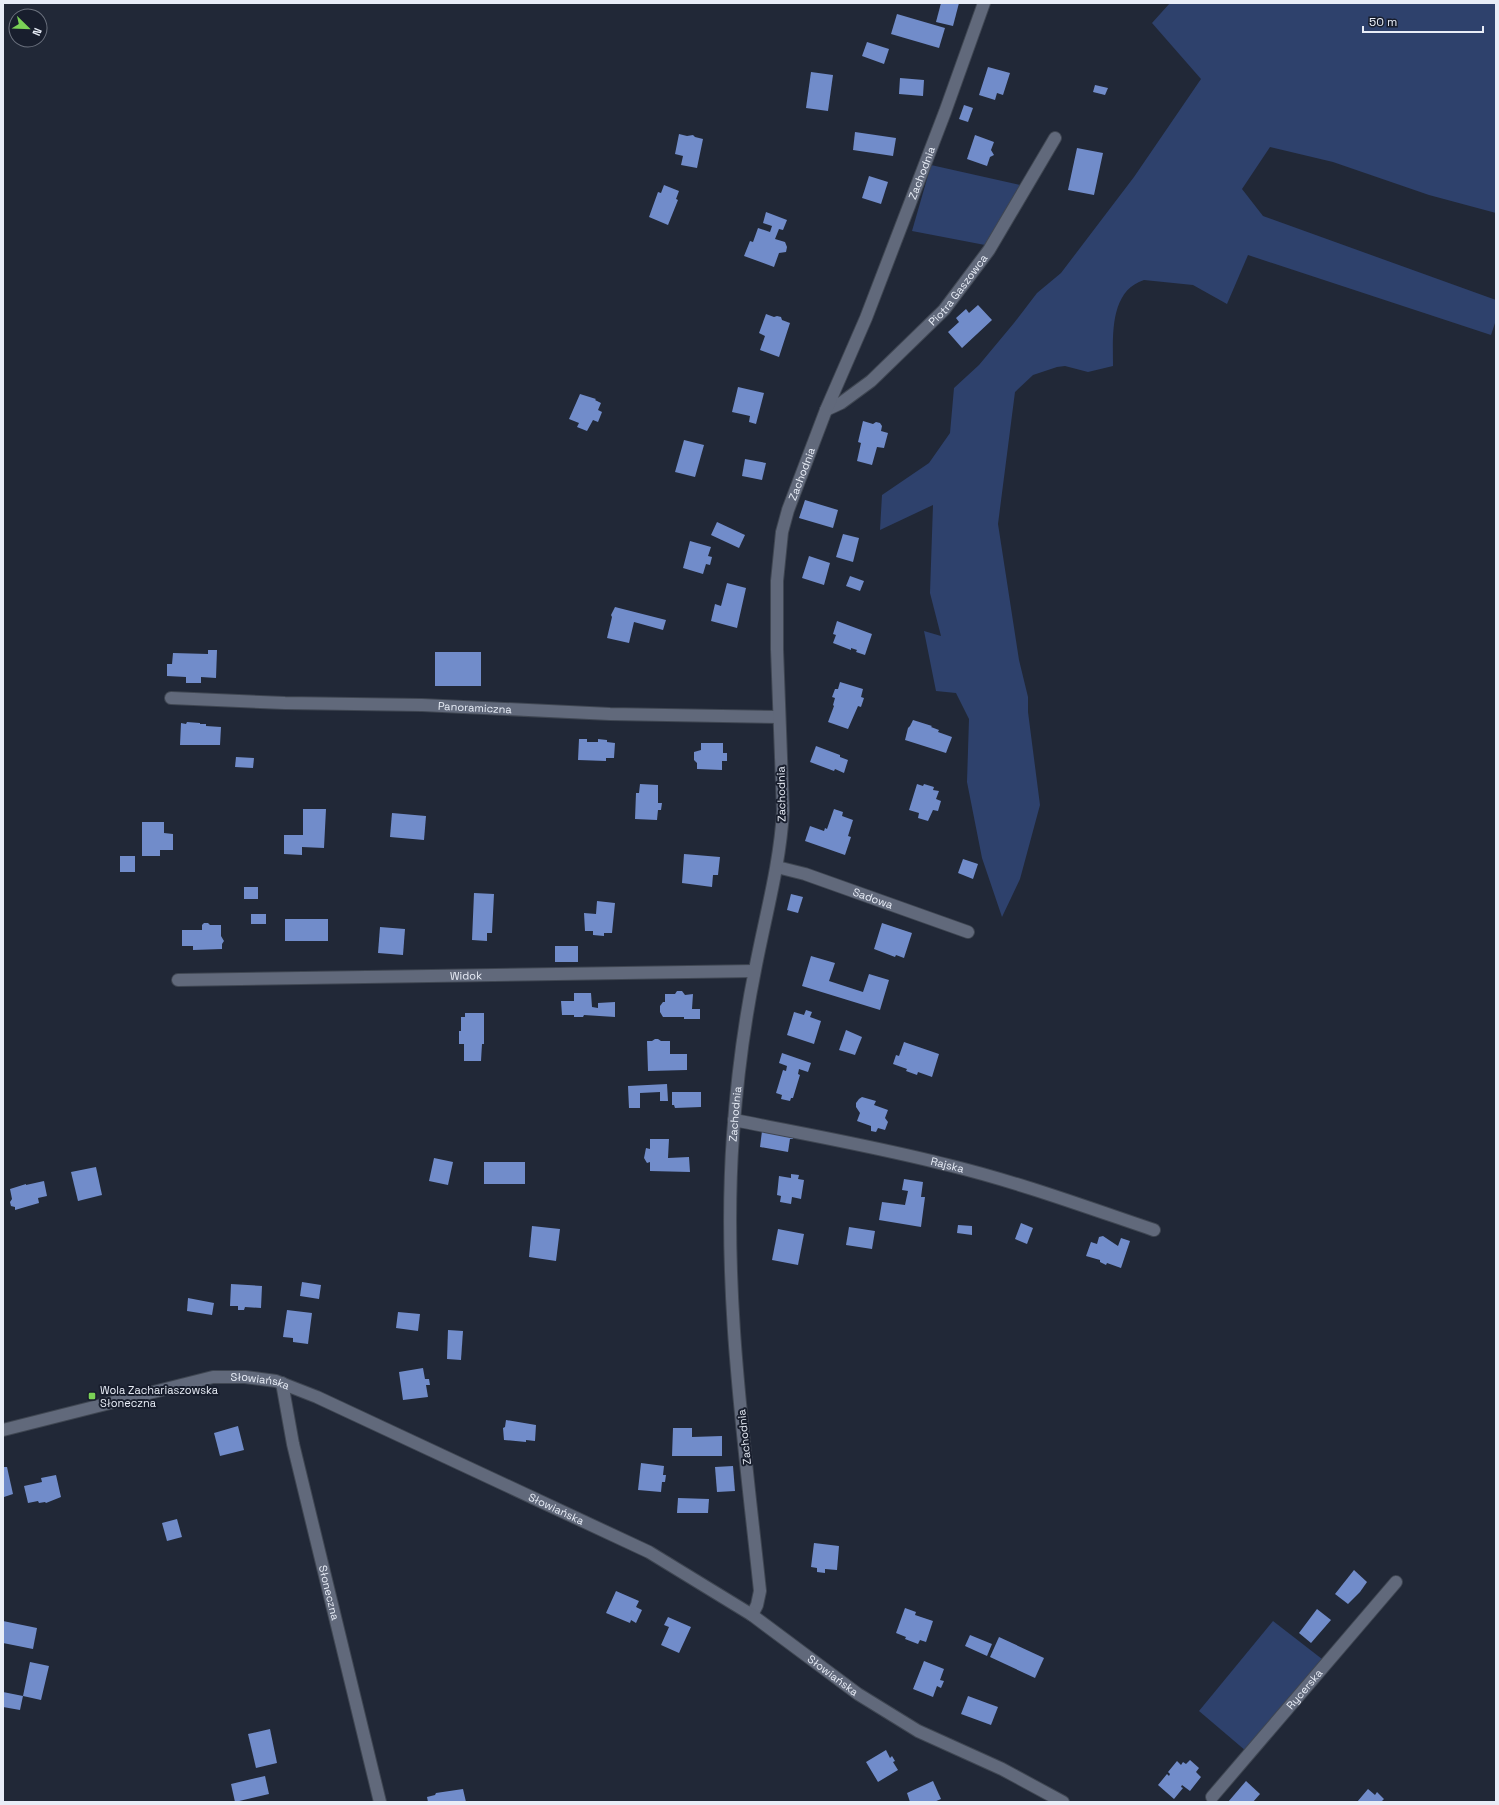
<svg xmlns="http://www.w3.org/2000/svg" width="1499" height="1805" viewBox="0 0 1499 1805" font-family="'Space Grotesk',sans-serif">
  <rect width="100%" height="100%" fill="#212837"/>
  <g fill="#2e416c">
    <path d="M1170 3H1496V213L1429 195 1333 162 1270 147 1242 189 1263 216 1496 300V320L1491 335 1248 255 1227 304 1193 285 1144 280C1109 291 1113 337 1113 366L1088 372 1065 366 1057 367 1033 375 1015 392 998 524 1019 660 1028 697V712L1040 805 1020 879 1002 917 982 858 967 782 969 719 956 693 936 691 924 631 941 636 930 593 933 505 880 530 882 495 929 463 950 433 954 388 979 365 1014 323 1037 293 1061 273 1134 177 1201 79 1152 23Z"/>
    <polygon points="931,165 1020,185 985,245 912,231"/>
    <polygon points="1273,1621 1322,1659 1246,1751 1199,1711"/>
  </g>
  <g fill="#718cca">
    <polygon points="941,3 959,3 953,26 936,22"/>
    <polygon points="897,14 945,28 939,48 891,34"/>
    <polygon points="867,42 889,49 884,64 862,56"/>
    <polygon points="988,67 1010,73 1003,95 997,93 995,100 979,95"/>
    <polygon points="811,72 833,75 828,111 806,108"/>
    <polygon points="900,78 924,80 923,96 899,94"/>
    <polygon points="1095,85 1108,88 1105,95 1093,92"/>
    <polygon points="964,105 973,108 968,122 959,119"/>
    <polygon points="855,132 896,138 893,156 853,150"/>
    <polygon points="679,134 687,136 693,135 695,137 703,139 697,168 681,165 683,156 675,154"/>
    <polygon points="975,135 994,142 991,150 994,155 990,157 987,166 967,159"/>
    <polygon points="1077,148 1103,153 1094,195 1068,190"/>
    <polygon points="869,176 888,182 881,204 862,198"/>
    <polygon points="664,185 679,191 676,199 678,200 668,225 649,217 658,192 661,193"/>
    <polygon points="766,212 787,220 783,230 779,229 775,239 785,242 787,247 786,252 779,253 774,267 744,256 750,241 753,242 758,228 770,232 772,226 763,223"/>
    <polygon points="978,305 992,320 962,348 948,332 959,322 956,318 966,309 969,313"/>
    <polygon points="766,314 774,317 777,316 781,317 782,320 790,323 779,357 760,350 765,336 759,333"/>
    <polygon points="738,387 764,393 756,424 749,422 750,416 732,412"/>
    <polygon points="580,394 596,399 595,400 601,403 598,410 602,412 598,422 593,420 587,431 577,427 579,423 569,419"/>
    <polygon points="863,421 873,424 876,422 880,423 882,426 881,431 888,433 884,448 877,447 872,465 857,461 861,443 858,442"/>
    <polygon points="684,440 704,445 695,477 675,472"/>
    <polygon points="745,459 766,463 762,480 742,476"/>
    <polygon points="805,500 838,510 833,528 799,518"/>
    <polygon points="717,522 745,535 739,548 711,535"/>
    <polygon points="843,534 859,538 853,562 836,557"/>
    <polygon points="690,541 711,547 708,556 712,557 710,565 706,564 703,574 683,568"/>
    <polygon points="809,556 830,563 824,585 802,578"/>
    <polygon points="850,576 864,581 860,591 846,586"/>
    <polygon points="727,583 746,588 737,628 711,621 715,604 721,606"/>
    <polygon points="615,607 666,620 663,630 634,622 629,643 607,638 612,617 611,615"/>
    <polygon points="837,621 872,634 865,655 856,652 857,650 851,648 851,650 833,643 836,635 833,634"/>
    <polygon points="208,650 217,650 216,678 201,677 201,683 186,683 186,677 167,676 167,664 172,664 173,653 208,654"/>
    <rect x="435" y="652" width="46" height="34"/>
    <polygon points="840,682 863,689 861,697 864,698 861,707 858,706 848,729 828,722 834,706 833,705 835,698 832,697 835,689 838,689"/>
    <polygon points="913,720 932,726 931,727 939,730 938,732 952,737 946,753 905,740 908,728 910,726"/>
    <polygon points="187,722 200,723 200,724 206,724 206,726 221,727 220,745 180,745 181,723 186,724"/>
    <polygon points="579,739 587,739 587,742 598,742 598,739 607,740 607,742 615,743 614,758 606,758 606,761 578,760"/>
    <polygon points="701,743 723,743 723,753 727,753 727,761 722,761 722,770 697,769 697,763 694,760 694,752 701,750"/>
    <polygon points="816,746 840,755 840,757 848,760 844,773 835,769 834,771 810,762"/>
    <polygon points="236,757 254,758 253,768 235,767"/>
    <polygon points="640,784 658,785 658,803 662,803 661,810 658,810 657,820 635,819 636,793 639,793"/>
    <polygon points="917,784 923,786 924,784 934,787 933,790 939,791 936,799 941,801 938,811 933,810 928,821 918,818 919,813 909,810"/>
    <polygon points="303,809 326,809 324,848 302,847 302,855 284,854 284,835 303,835"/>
    <polygon points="834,809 843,812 842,816 853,820 848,836 851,837 845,855 805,841 810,826 824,831 825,828 827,829"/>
    <polygon points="392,813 426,816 424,840 390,837"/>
    <polygon points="142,822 164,822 164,833 173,834 173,850 160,850 160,856 142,856"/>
    <polygon points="684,854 720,857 718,875 713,875 712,887 682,883"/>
    <rect x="120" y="856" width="15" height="16"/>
    <polygon points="963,859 978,864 973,879 958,873"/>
    <rect x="244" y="887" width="14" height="12"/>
    <polygon points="474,893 494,894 492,933 487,933 487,941 472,940"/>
    <polygon points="791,894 803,897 798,913 787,910"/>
    <polygon points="597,901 615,903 612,933 604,933 604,936 593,935 593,931 585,931 584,913 596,914"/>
    <rect x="251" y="914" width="15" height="10"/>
    <rect x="285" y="919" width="43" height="22"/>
    <polygon points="204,923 208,923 210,925 221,925 221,936 224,941 222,944 222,949 193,950 193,946 182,946 182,930 202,930 202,925"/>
    <polygon points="882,923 912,933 904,958 896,955 895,957 874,949"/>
    <polygon points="380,927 405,929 403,955 378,953"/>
    <rect x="555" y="946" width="23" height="16"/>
    <polygon points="811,956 835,963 829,981 863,992 869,974 889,980 880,1010 802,986"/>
    <polygon points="677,991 682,991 685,995 693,994 692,1009 700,1009 700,1019 684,1019 684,1017 663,1017 660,1012 660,1006 663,1002 665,1002 665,994 675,994"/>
    <polygon points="574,993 591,993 592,1007 598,1008 598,1003 615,1002 615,1017 584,1015 583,1017 574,1017 574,1015 562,1015 561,1001 574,1001"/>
    <polygon points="806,1010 812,1012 810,1017 821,1021 814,1044 787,1035 794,1012 804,1015"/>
    <polygon points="465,1013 484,1013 484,1044 482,1044 481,1061 464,1061 464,1044 459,1044 459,1031 461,1031 461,1017 465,1017"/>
    <polygon points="846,1030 862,1037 855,1055 839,1050"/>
    <polygon points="655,1039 658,1039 661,1041 670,1041 670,1054 687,1054 687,1070 648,1071 647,1041 652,1041"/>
    <polygon points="904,1042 939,1054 932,1077 918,1072 917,1075 906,1071 907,1069 893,1064 896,1055 899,1056"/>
    <polygon points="782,1053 811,1063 808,1072 799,1069 798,1074 800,1075 793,1098 791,1098 790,1101 781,1099 782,1095 776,1093 783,1070 786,1071 787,1066 779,1063"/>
    <polygon points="667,1084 668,1101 660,1101 660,1092 640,1093 640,1108 629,1108 628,1086"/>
    <polygon points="672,1092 701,1092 701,1107 675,1108 674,1105 672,1105"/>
    <polygon points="862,1097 876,1101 874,1105 888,1110 885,1118 888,1122 885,1130 878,1128 876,1132 871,1131 871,1126 857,1121 860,1113 856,1107 856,1103 859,1099"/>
    <polygon points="762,1131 793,1136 793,1139 790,1139 788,1152 760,1147"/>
    <polygon points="650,1139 669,1139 668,1158 689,1157 690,1172 650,1171 650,1162 647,1163 644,1158 646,1148 650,1149"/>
    <polygon points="434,1158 453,1162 448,1185 429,1181"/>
    <rect x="484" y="1162" width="41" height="22"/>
    <polygon points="96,1167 102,1195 78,1201 71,1172"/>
    <polygon points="791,1174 799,1175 798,1179 804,1180 801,1199 792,1197 791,1204 780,1202 781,1196 777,1195 779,1176 791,1178"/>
    <polygon points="904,1179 923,1182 921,1197 925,1197 921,1227 879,1220 882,1202 905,1205 908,1191 902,1190"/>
    <polygon points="44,1181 47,1196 38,1198 39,1203 15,1210 15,1207 11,1206 10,1202 12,1199 10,1189 26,1184 26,1185"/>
    <polygon points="1021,1223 1033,1228 1027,1244 1015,1239"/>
    <polygon points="958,1225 972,1226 972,1235 957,1233"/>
    <polygon points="532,1226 560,1229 556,1261 529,1257"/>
    <polygon points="849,1227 875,1231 872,1249 846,1245"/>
    <polygon points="778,1229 804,1234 798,1265 772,1260"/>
    <polygon points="1103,1236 1118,1246 1121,1238 1130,1241 1121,1268 1107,1263 1106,1265 1100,1262 1100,1260 1086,1256 1091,1242 1097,1244 1099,1237"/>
    <polygon points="302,1282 321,1285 319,1299 300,1296"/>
    <polygon points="231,1284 262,1286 261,1308 245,1307 244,1310 238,1310 238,1306 230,1306"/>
    <polygon points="188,1298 214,1303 212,1315 187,1311"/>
    <polygon points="287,1310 312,1313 308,1344 293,1342 293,1338 283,1337"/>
    <polygon points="398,1312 420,1314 418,1331 396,1328"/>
    <polygon points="448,1330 463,1331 461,1360 447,1359"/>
    <polygon points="423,1368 425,1379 429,1379 430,1385 426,1385 428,1397 403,1400 399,1372"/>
    <polygon points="506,1420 536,1425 535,1441 526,1440 526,1442 504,1440 503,1428 505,1427"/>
    <polygon points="238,1426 244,1450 220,1456 214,1433"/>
    <polygon points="673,1428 692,1428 692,1437 722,1436 722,1456 672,1456"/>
    <polygon points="641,1463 664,1466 663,1475 666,1475 665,1482 662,1482 661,1492 638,1490"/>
    <polygon points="733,1466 735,1491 717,1492 715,1467"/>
    <polygon points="3,1467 7,1467 13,1494 4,1497"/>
    <polygon points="56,1475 61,1497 46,1503 45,1502 39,1503 38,1501 28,1503 24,1486 42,1482 41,1478"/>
    <polygon points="678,1498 709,1499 708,1513 677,1513"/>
    <polygon points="177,1519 182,1537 167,1541 162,1523"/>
    <polygon points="814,1543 839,1546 837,1570 825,1569 825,1573 817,1572 817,1568 811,1567"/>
    <polygon points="1354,1570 1367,1582 1360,1592 1348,1604 1335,1594"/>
    <polygon points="616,1591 639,1601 636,1607 642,1610 636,1623 631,1620 630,1623 606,1613"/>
    <polygon points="905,1608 916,1612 915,1615 933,1621 926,1642 920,1640 918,1644 905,1639 906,1637 896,1633"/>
    <polygon points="1317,1609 1331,1620 1311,1643 1299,1633"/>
    <polygon points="668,1617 691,1627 679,1653 661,1645 669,1627 664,1625"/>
    <polygon points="3,1621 37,1628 33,1649 3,1643"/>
    <polygon points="970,1635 992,1644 987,1656 965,1646"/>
    <polygon points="999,1637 1044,1658 1035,1678 990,1657"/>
    <polygon points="924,1661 944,1669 940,1680 944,1681 941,1688 937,1686 933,1697 913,1689"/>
    <polygon points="30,1662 49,1666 41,1700 23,1696 20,1710 3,1707 3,1692 23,1696"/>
    <polygon points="968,1696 998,1707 991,1725 961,1714"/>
    <polygon points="270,1729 277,1763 256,1768 248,1734"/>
    <polygon points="886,1750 890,1758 892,1756 895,1761 893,1762 898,1770 878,1782 866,1762"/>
    <polygon points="1190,1760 1199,1768 1196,1772 1201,1777 1190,1791 1182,1785 1181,1787 1183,1788 1174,1799 1158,1785 1167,1774 1169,1776 1170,1774 1168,1772 1177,1761 1181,1765 1183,1762 1186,1764"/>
    <polygon points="265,1776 269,1794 235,1802 231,1784"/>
    <polygon points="933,1781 941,1799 934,1802 910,1802 907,1793"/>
    <polygon points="1246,1781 1260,1794 1253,1802 1228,1802"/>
    <polygon points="463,1789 466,1802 428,1802 427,1797 435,1795 436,1793"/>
    <polygon points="1368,1789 1375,1795 1377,1792 1384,1799 1382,1801 1384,1802 1357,1802"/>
  </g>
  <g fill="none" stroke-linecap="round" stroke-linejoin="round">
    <defs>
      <g id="minor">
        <path id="s1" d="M826 410 841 403 871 381 944 310 989 250 1055 138"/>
        <path id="s2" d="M171 698 285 703 422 705 610 714 779 717"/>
        <path id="s3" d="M777 867 805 874 968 932"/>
        <path id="s4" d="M178 980 754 971"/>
        <path id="s5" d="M734 1120C806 1134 878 1147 948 1165 1018 1182 1086 1207 1154 1230"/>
        <path id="s6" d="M282 1383 293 1444 380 1802"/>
        <path id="s7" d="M752 1615 757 1605 760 1591C744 1440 722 1287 733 1135 737 1080 744 1024 755 970 765 917 780 865 783 811L777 649V581L782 532 788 510 826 410 866 318 945 112 984 3"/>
        <path id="s8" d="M1212 1797 1396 1582"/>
      </g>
      <g id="tertiary">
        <path id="s9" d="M3 1430 213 1377H245L276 1381 317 1397 649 1552 752 1615 858 1694 918 1731 1002 1769 1063 1802"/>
      </g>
    </defs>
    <use href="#minor" stroke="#3f4652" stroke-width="14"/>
    <use href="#tertiary" stroke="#3f4652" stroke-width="14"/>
    <use href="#minor" stroke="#61697b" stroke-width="12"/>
    <use href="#tertiary" stroke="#61697b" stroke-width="12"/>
  </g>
  <rect fill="#7ad156" stroke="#181e2d" stroke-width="1.5" x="88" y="1392" width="8" height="8" rx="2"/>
  <g text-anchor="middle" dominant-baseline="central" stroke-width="4" stroke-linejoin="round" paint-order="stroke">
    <g font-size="11" fill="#e8edf7" stroke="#181e2d">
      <text stroke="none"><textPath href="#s7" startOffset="1476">Zachodnia</textPath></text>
      <text stroke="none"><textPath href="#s1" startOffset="180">Piotra Gaszowca</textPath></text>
      <text stroke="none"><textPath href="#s7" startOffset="1152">Zachodnia</textPath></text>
      <text stroke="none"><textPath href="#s2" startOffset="304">Panoramiczna</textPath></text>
      <text transform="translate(781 794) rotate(-91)">Zachodnia</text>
      <text stroke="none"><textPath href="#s3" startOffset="101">Sadowa</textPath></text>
      <text stroke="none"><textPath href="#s4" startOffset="288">Widok</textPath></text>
      <text stroke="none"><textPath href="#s7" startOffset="504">Zachodnia</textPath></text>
      <text stroke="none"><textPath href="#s5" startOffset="218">Rajska</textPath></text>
      <text stroke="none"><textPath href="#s9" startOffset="264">Słowiańska</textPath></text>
      <text transform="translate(744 1437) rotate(-96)">Zachodnia</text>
      <text stroke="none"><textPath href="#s9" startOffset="588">Słowiańska</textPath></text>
      <text stroke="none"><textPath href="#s6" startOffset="215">Słoneczna</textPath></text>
      <text stroke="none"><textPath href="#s9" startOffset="912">Słowiańska</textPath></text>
      <text stroke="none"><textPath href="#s8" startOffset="142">Rycerska</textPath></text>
    </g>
    <g font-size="11" fill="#e8edf7" stroke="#181e2d" text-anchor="start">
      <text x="100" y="1390">Wola Zachariaszowska<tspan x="100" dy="13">Słoneczna</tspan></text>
    </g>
  </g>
  <rect width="1499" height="1805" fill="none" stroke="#e8edf7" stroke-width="8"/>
  <g transform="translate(28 28) rotate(113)"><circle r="19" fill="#181e2d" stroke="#6b717e"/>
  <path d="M0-3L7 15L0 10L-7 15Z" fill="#7ad156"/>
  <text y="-6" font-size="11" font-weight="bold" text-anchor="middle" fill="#e8edf7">N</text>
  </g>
  <path d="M1363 26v6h120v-6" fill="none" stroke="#e8edf7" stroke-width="2"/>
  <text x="1369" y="26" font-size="12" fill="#e8edf7" stroke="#181e2d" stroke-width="3" paint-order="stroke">50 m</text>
</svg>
